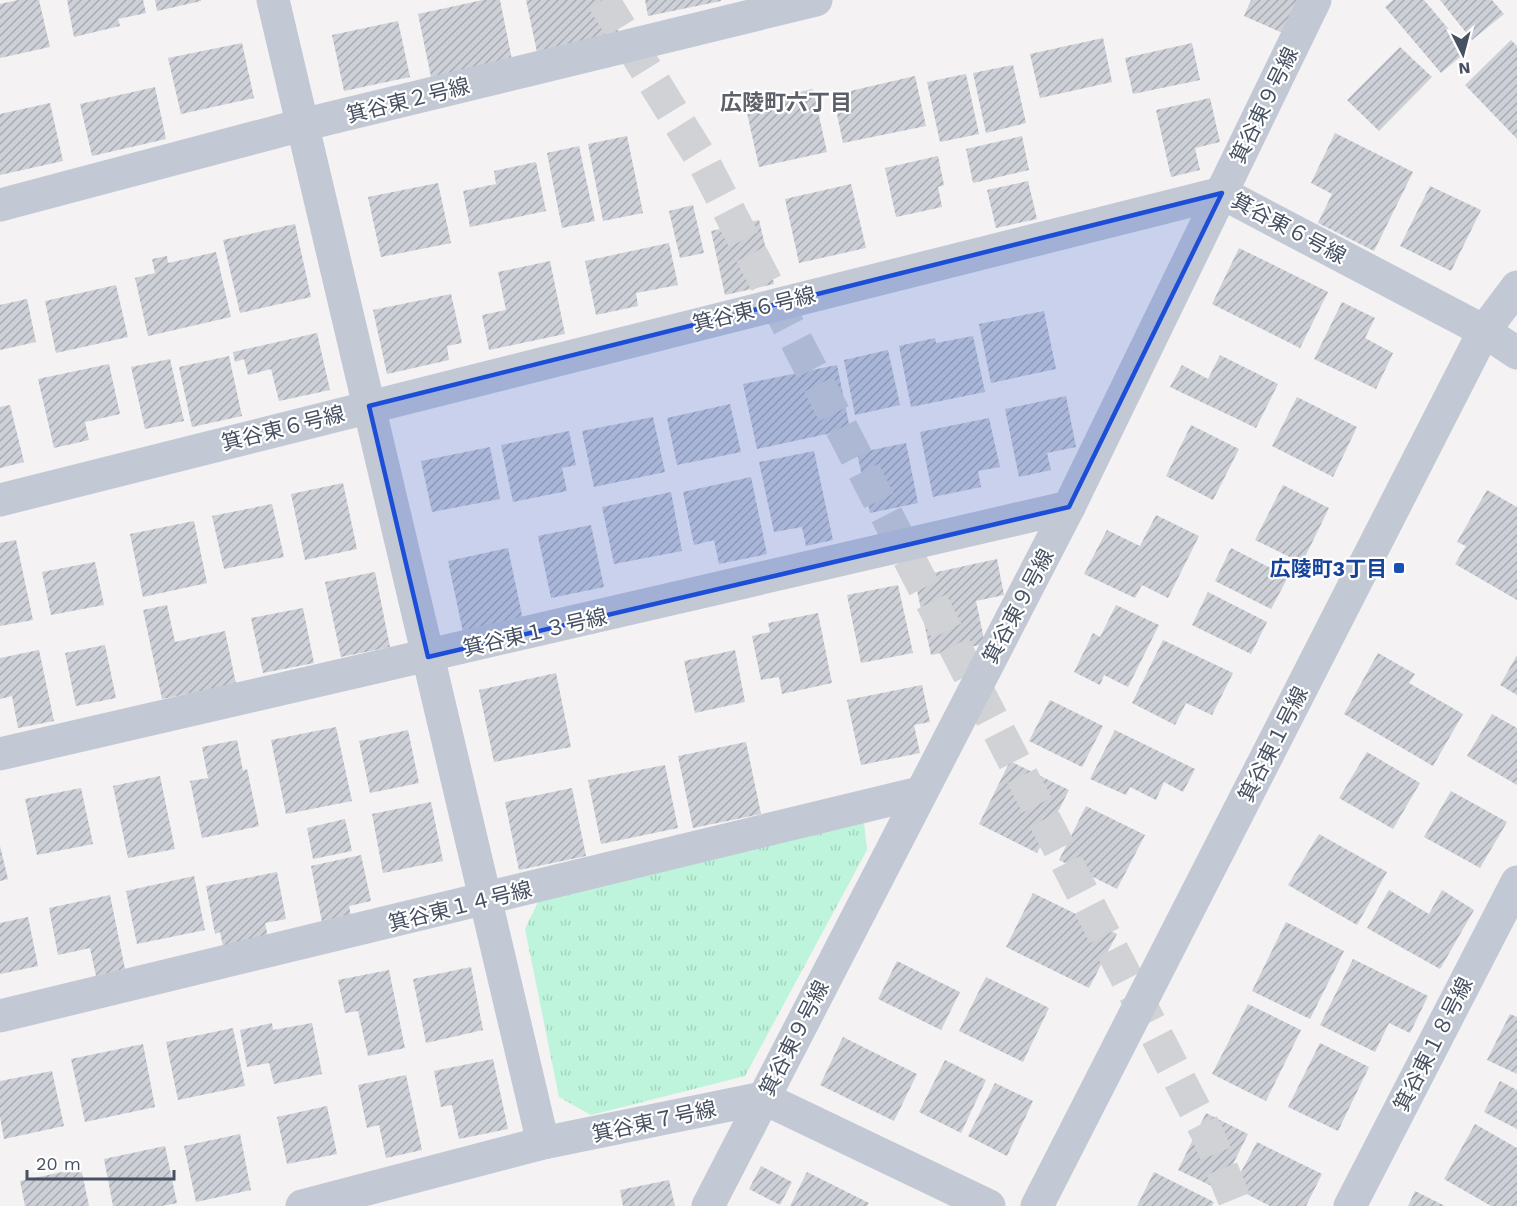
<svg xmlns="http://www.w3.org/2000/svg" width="1517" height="1206" viewBox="0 0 1517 1206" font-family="'Work Sans','Noto Sans JP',sans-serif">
  <defs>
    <pattern id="park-tufts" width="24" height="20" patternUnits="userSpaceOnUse" patternTransform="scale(1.5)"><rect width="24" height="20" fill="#bef4db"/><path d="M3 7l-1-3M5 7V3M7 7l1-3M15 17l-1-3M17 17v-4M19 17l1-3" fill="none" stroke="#a5d3be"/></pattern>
    <pattern id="building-hatch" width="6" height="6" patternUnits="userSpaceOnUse" patternTransform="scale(1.5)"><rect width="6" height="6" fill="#cdd0d7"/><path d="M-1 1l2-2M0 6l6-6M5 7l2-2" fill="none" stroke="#a8abb2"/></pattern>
  </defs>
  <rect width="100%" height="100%" fill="#f4f2f2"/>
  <polygon fill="url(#park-tufts)" points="864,823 867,850 745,1076 591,1115 559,1097 525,929 539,900"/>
  <g fill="url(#building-hatch)">
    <polygon points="18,0 39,0 50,47 0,58 0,4"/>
    <polygon points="67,0 143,0 146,13 118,19 120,26 74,37"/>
    <polygon points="155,0 201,0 201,1 157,11"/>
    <polygon points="483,0 500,0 512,60 431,77 418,14"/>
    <polygon points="526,0 612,0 619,35 537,52"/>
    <polygon points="645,0 721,0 721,1 648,16"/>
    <polygon points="1251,0 1300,0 1285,34 1244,16"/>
    <polygon points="1393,0 1424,0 1467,51 1441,73 1385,7"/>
    <polygon points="1440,0 1492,0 1504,14 1472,40"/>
    <polygon points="398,21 410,77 344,91 332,35"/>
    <polygon points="1103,38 1112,82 1040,98 1030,54"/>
    <polygon points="1511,40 1517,46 1517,139 1465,85"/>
    <polygon points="242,43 254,98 181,114 168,58"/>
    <polygon points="1192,43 1200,80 1133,94 1125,58"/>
    <polygon points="1400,47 1432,77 1379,131 1347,100"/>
    <polygon points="1013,65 1026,123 986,133 973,73"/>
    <polygon points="966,74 979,134 940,142 927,82"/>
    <polygon points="915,76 926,126 843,143 833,95"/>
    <polygon points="155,87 166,139 92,156 80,104"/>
    <polygon points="813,89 827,152 759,167 745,104"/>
    <polygon points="1210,98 1220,142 1195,148 1200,170 1171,177 1156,110"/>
    <polygon points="50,103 63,161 0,175 0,114"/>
    <polygon points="1335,133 1413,172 1374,251 1318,223 1332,194 1311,183"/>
    <polygon points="627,136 643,213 603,221 588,144"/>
    <polygon points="1022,136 1029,170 973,183 966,149"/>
    <polygon points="579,146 595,221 562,228 547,153"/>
    <polygon points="938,156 944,185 938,187 942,207 896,217 885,168"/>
    <polygon points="536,162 546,211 470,227 463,191 496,184 494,171"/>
    <polygon points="1028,181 1037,219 996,228 987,190"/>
    <polygon points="438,183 451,243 381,257 368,197"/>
    <polygon points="851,184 866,248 799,263 785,199"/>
    <polygon points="1430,186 1481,210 1451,271 1400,246"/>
    <polygon points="693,205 704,253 680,258 669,211"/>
    <polygon points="759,220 774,284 725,295 711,231"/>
    <polygon points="295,224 311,297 240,313 223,240"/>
    <polygon points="669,243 678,285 636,293 638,306 596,315 585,261"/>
    <polygon points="1239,248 1328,292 1300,348 1212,304"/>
    <polygon points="216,252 231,317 148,336 135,278 155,273 152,259 167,256 168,263"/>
    <polygon points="550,261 565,334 489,350 482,315 506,310 498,272"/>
    <polygon points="116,285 128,337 56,353 45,301"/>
    <polygon points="451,294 462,343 447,346 449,360 387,374 373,310"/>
    <polygon points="27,299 36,342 0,350 0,305"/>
    <polygon points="1342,302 1375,318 1365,338 1393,353 1376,389 1314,359"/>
    <polygon points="1044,311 1056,369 991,383 979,324"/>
    <polygon points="317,333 330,390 279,401 271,369 248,375 244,359 235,362 233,352"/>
    <polygon points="973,336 985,392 911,407 899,346 935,338 936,343"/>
    <polygon points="888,350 900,405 855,415 844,360"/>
    <polygon points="1220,355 1278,384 1256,428 1170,387 1182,365 1208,379"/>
    <polygon points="229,356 242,416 192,427 179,367"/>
    <polygon points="170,359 184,421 145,429 131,367"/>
    <polygon points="109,364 120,414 85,422 89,440 54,448 38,379"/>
    <polygon points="837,365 850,429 757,449 743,384"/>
    <polygon points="1066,396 1076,447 1047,453 1051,470 1019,477 1005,409"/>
    <polygon points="1297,397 1357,427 1333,477 1272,446"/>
    <polygon points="730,404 741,452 677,465 667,418"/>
    <polygon points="10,405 24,462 0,468 0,407"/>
    <polygon points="653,417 665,472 594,487 582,431"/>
    <polygon points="989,418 1000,467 978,471 981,487 933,497 920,432"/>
    <polygon points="1191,425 1239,449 1213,500 1166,476"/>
    <polygon points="569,431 576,465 562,468 567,491 513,502 501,445"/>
    <polygon points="906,443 918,503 870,513 857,453"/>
    <polygon points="490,447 500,499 432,512 421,461"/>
    <polygon points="814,451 833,540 806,546 802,527 774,532 759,462"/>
    <polygon points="751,477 767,554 719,564 714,540 694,545 683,492"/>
    <polygon points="343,483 357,549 305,560 291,494"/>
    <polygon points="1283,485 1329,508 1302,563 1255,540"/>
    <polygon points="1487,490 1517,507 1517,600 1455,564 1466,546 1457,542"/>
    <polygon points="671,492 682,551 614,564 602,507"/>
    <polygon points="272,504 284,557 224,569 212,516"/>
    <polygon points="1156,515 1199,536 1168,598 1142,585 1135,598 1084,574 1107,530 1140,546"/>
    <polygon points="194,521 207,583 143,597 130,534"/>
    <polygon points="591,525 604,587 551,598 538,536"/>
    <polygon points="16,540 33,620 0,626 0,543"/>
    <polygon points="508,548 523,620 463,632 448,561"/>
    <polygon points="1231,548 1288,577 1271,609 1215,581"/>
    <polygon points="997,559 1004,595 976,601 985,644 931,655 914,577"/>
    <polygon points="95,562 104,605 51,615 42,572"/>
    <polygon points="375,572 390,647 341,657 325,582"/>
    <polygon points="898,585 913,653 861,663 847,595"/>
    <polygon points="1208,592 1267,622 1251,654 1192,625"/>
    <polygon points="167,605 175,642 225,631 236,684 162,699 143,610"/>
    <polygon points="1116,605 1159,625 1128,687 1104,675 1100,685 1074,672 1093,633 1100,637"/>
    <polygon points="303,608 314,663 263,673 251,618"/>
    <polygon points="818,613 832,683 782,694 779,677 761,680 752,636 770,632 768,623"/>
    <polygon points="1163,640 1233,673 1212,715 1186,703 1175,725 1132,703"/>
    <polygon points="105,645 116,698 76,706 65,653"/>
    <polygon points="39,650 54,721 18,728 12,696 0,699 0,658"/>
    <polygon points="735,650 745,702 695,713 684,661"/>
    <polygon points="1378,653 1415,674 1409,683 1463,714 1433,766 1344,714"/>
    <polygon points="1517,655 1517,695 1500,685"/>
    <polygon points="556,673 571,747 494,762 479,690"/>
    <polygon points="922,685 930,722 914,725 920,753 861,765 847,700"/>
    <polygon points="1050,700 1103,726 1082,767 1029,741"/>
    <polygon points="1492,714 1517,728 1517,785 1467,756"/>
    <polygon points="336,727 352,801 286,814 271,740"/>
    <polygon points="408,730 419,783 370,793 359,741"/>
    <polygon points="1115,730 1195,769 1183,792 1164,782 1156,800 1130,787 1126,795 1090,779"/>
    <polygon points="237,740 243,771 247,769 259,826 202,838 190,781 208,778 202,747"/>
    <polygon points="746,742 761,814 693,828 678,756"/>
    <polygon points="1367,752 1420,783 1393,829 1339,798"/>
    <polygon points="1010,761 1069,790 1037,853 979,824"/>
    <polygon points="665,765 678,828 601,844 588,780"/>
    <polygon points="160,776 175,849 128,858 113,786"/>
    <polygon points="81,788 93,844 37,855 25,799"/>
    <polygon points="572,788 586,856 519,870 505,802"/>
    <polygon points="1451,791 1507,822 1480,868 1424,837"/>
    <polygon points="431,802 443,861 383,873 372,814"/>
    <polygon points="1086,806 1145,835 1117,889 1059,860"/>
    <polygon points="345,819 352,851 313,859 307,828"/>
    <polygon points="1319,834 1387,872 1357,925 1288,885"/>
    <polygon points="0,846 8,879 0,881"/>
    <polygon points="361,855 371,901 349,906 351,916 322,922 311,866"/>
    <polygon points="277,872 286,919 265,923 269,942 224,951 220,932 215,934 206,886"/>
    <polygon points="194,876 205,930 137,944 126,891"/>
    <polygon points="1389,890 1429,914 1442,890 1474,910 1440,969 1367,928"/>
    <polygon points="1033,893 1117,934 1089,988 1006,947"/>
    <polygon points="110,895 125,969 96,976 90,948 58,955 49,908"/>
    <polygon points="28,917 38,966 0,974 0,923"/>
    <polygon points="1286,922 1344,951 1310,1019 1252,991"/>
    <polygon points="1353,959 1428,996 1410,1033 1389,1023 1375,1052 1320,1025"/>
    <polygon points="897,961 960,992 941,1030 878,999"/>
    <polygon points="471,967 483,1030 426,1043 413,979"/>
    <polygon points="389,970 405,1048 368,1056 358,1011 345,1013 338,980"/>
    <polygon points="986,977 1049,1008 1023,1062 959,1031"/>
    <polygon points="1248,1004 1301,1030 1266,1101 1212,1074"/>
    <polygon points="1510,1014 1517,1017 1517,1074 1487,1060"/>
    <polygon points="272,1023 273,1030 312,1023 322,1074 274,1084 269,1063 247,1067 240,1030"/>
    <polygon points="233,1028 245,1086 178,1100 166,1042"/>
    <polygon points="843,1037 917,1074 894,1121 820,1085"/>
    <polygon points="1320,1043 1369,1067 1338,1131 1288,1107"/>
    <polygon points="143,1044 155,1107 85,1122 71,1059"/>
    <polygon points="493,1059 508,1129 459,1139 452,1105 441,1107 434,1071"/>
    <polygon points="945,1060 986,1080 961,1133 919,1112"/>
    <polygon points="52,1071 64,1126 4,1139 0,1117 0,1081"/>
    <polygon points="406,1075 422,1150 386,1158 379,1125 367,1128 358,1085"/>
    <polygon points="1500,1081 1517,1090 1517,1129 1484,1112"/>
    <polygon points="995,1083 1033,1101 1007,1156 968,1136"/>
    <polygon points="327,1106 337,1154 287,1164 277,1117"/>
    <polygon points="1206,1113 1248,1134 1220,1190 1178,1170"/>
    <polygon points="1475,1124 1517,1148 1517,1206 1491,1206 1444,1179"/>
    <polygon points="240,1134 251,1190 196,1202 184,1146"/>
    <polygon points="1257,1142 1322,1174 1306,1206 1270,1206 1233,1187"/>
    <polygon points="165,1146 177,1203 162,1206 113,1206 104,1159"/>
    <polygon points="761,1166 792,1182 780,1205 749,1189"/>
    <polygon points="81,1168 89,1206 25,1206 20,1181"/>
    <polygon points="807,1172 869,1203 867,1206 790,1206"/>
    <polygon points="1154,1172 1214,1202 1212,1206 1137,1206"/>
    <polygon points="669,1180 675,1206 623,1206 620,1190"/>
    <polygon points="1415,1191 1445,1206 1408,1206"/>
  </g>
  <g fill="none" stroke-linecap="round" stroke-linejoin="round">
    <polyline stroke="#d1d2d5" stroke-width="33" stroke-dasharray="33 16" stroke-linecap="butt" points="603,0 704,163 1208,1135 1237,1206"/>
    <g stroke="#c2c9d4" stroke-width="33">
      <polyline points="273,0 543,1143"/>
      <polyline points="0,205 302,125 816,0"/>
      <polyline points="0,500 1222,193 1484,331 1517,353"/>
      <polyline points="0,754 1069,507"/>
      <polyline points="0,1016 919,793"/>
      <polyline points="302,1206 543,1143 763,1098 989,1206"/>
      <polyline points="708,1206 1069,507 1315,0"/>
      <polyline points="1037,1206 1484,331 1517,287"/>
      <polyline points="1350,1206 1517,882"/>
    </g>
  </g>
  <path fill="#1d4ed8" fill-opacity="0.2" stroke="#1d4ed8" stroke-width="4.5" stroke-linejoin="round" d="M1222 193 1069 507 428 657 369 406Z"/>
  <rect fill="#1a4fb4" stroke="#fff" stroke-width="2" x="1393" y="562" width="12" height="12" rx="3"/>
  <g text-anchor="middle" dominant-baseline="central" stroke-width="4.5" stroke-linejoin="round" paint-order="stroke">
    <g font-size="21" fill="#475162" stroke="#fff">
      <text transform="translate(408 100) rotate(-14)">箕谷東２号線</text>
      <text transform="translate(1264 105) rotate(-64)">箕谷東９号線</text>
      <text transform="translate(1289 228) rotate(28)">箕谷東６号線</text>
      <text transform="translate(754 309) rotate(-14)">箕谷東６号線</text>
      <text transform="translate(283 428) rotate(-14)">箕谷東６号線</text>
      <text transform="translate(1018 606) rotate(-62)">箕谷東９号線</text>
      <text transform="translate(535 632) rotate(-13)">箕谷東１３号線</text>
      <text transform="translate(1273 744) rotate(-63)">箕谷東１号線</text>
      <text transform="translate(460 906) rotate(-14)">箕谷東１４号線</text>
      <text transform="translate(794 1038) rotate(-63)">箕谷東９号線</text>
      <text transform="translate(1433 1044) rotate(-63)">箕谷東１８号線</text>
      <text transform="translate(654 1121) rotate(-12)">箕谷東７号線</text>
    </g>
    <g font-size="21" font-weight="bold" fill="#164399" stroke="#fff" text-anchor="end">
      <text x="1387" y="568">広陵町3丁目</text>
    </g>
    <g font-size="22" font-weight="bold" fill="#5d6068" stroke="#fff">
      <text x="786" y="102">広陵町六丁目</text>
    </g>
  </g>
  <g transform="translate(1463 54) rotate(174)" stroke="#ffffff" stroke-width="4.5" paint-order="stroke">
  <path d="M0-4.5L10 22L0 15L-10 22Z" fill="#475162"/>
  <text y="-9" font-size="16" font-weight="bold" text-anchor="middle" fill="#475162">N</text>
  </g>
  <path d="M27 1170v9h147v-9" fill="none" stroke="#475162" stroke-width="3"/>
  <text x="36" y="1170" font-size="18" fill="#475162" stroke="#ffffff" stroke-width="4.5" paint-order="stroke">20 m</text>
</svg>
